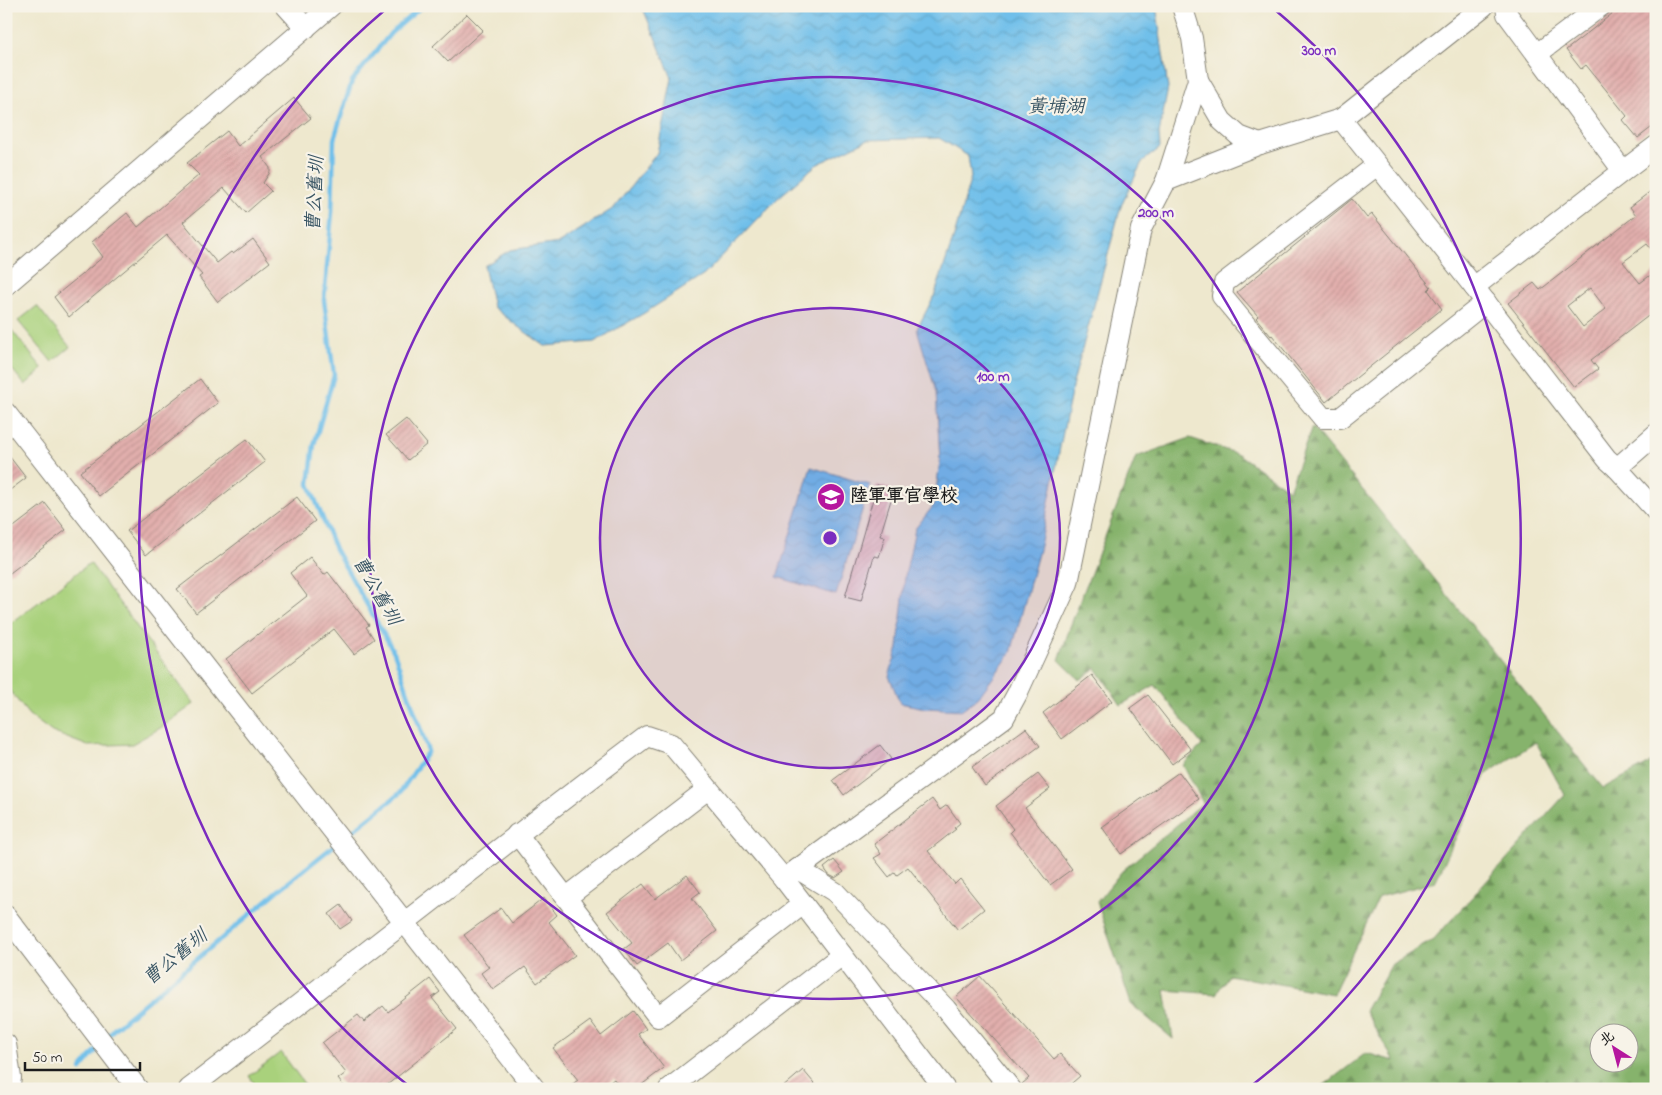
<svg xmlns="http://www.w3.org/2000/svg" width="1662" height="1095" viewBox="0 0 1662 1095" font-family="'Indie Flower','LXGW WenKai TC',sans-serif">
  <defs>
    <pattern id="forest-firs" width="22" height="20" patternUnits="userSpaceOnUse" patternTransform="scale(1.25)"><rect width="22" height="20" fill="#86b36c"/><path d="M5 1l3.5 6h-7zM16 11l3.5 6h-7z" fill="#6d9158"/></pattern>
    <pattern id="water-waves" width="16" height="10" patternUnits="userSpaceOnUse" patternTransform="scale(1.25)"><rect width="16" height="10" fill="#6fbfea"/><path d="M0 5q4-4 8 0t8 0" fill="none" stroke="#60a4c8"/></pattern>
    <pattern id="building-hatch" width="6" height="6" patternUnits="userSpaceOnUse" patternTransform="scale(1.25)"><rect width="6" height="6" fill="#e2afad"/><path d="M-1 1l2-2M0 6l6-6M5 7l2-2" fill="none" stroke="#c19694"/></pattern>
  </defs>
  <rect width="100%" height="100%" fill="#f7f3e8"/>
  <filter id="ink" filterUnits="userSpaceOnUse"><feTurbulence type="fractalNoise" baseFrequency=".02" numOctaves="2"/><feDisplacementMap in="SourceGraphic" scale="10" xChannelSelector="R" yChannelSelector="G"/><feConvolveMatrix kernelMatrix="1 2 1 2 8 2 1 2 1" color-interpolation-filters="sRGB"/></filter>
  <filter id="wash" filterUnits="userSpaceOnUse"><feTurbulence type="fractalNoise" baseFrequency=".0096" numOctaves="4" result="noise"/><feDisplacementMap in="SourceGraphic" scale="20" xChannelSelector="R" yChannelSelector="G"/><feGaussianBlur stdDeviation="1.12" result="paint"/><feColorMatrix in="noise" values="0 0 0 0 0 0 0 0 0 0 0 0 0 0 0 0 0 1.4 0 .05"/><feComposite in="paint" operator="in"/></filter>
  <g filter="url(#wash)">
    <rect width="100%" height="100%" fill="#eee8ce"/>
    <path fill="url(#forest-firs)" stroke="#516844" fill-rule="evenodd" d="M1312 427 1603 788 1656 760V1089H1319L1366 1053 1394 1061 1365 1011 1392 964 1433 940 1565 795 1536 742 1486 774 1435 882 1379 897 1333 994 1229 975 1216 994 1165 990 1173 1039 1131 1004 1097 902 1122 871 1203 803 1183 765 1202 745 1155 685 1121 705 1096 668 1080 680 1059 660 1070 627 1136 457 1190 438 1238 454 1289 490ZM1600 1032H1630V1062H1600Z"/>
    <g fill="#a9d17c" stroke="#62764c">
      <polygon points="37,306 70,347 52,362 18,321"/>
      <polygon points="10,328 43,369 25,385 6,362 6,331"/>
      <polygon points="90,563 194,704 162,727 132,744 88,746 52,732 29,715 6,686 6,627"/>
      <polygon points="281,1052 308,1089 258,1089 249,1076"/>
    </g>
    <g fill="url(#water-waves)" stroke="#466e83">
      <polygon points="642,6 1154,6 1157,12 1168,88 1159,134 1160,148 1142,162 1121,206 1073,383 1040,546 1011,653 978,698 961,710 925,708 900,703 889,676 898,648 905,576 915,529 934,505 940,461 936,392 917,329 935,294 955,233 971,177 968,156 939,138 867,140 816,165 777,199 704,275 646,312 594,342 545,346 517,326 493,307 484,266 510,250 559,243 614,208 657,153 672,78"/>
      <polygon points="811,467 870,485 836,595 777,577"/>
    </g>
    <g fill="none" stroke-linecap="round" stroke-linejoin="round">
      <g stroke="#6fbfea" stroke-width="4.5">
        <polyline points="344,838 400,793 428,751 394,652 335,549 309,484 314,445 334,375 324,300 332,212 334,139 352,81 391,33 422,6"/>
        <polyline points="105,1039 115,1028 279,890 336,844"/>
        <polyline points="81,1069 99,1047"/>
      </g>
    </g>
    <g id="blocks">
      <g fill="url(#building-hatch)" fill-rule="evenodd">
        <polygon points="1622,6 1656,6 1656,124 1638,138 1623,120 1627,116 1586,65 1581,69 1566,50"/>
        <polygon points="467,14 483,30 448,62 433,46"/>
        <polygon points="294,98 311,118 262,157 270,168 270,172 263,183 271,191 246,213 224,188 183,222 217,263 231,252 233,254 253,239 270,262 218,302 199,277 202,275 167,235 69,317 54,297 103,257 92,242 127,213 138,227 199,175 187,163 227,131 238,146"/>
        <path d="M1656 187V255L1647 244 1623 262 1640 283 1656 271V310L1591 360 1598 369 1574 387 1508 303 1534 283 1540 290 1636 215 1630 207ZM1590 288 1606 309 1583 327 1567 306Z"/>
        <polygon points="1352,199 1367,218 1372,214 1431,287 1428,290 1442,309 1326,402 1272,335 1271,336 1256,318 1258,316 1237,292"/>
        <polygon points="200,379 218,403 99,496 80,472"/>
        <polygon points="406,419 427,444 408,460 386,435"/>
        <polygon points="247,439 265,462 146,555 127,531"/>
        <polygon points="6,452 26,478 6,493"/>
        <polygon points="877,485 894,490 880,536 885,537 879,557 874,556 861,601 845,597"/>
        <polygon points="297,497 315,521 196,613 177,589"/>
        <polygon points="45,503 66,530 6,576 6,533"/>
        <polygon points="310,557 324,575 328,572 369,625 366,627 374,639 354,654 334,629 252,693 226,659 307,596 290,573"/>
        <polygon points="1092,675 1112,701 1062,739 1043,713"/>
        <polygon points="1148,695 1191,750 1172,764 1130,708"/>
        <polygon points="1026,728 1040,746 985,786 972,767"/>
        <polygon points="880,745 891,759 844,795 833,780"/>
        <polygon points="1179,772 1199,799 1121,854 1102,827"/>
        <polygon points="1038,774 1050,789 1025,808 1072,869 1050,885 1010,832 1013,829 996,806"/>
        <polygon points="932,799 940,810 947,805 960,823 954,828 956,829 928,851 955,884 960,879 984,909 958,930 908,867 897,875 895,872 889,877 874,858 881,854 874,844"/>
        <polygon points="834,860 844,872 835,878 829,875 824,868"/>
        <polygon points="687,875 700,892 692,898 717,931 680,960 668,943 637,966 624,949 632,943 607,912 643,884 655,899"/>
        <polygon points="544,898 557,915 549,922 575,955 537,983 525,967 493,990 481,973 489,967 464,935 501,908 512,923"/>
        <polygon points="341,905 352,921 340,929 329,914"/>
        <polygon points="980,976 1054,1059 1060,1054 1080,1076 1065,1089 1023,1089 1022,1084 1029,1078 956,997"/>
        <polygon points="430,979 440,992 432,998 457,1029 382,1089 346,1089 338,1079 346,1073 322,1043 358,1015 364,1022 383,1006 388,1012"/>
        <polygon points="633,1011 646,1029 638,1034 664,1068 636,1089 621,1089 614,1079 601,1089 566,1089 578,1080 553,1048 590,1021 601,1036"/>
        <polygon points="803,1070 819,1089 781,1089"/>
      </g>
    </g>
  </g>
  <g filter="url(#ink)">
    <use href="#blocks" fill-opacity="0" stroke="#858275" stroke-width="1"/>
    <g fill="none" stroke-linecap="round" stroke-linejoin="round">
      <defs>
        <g id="minor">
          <polyline points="286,6 306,28"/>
          <polyline points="1537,54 1601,6"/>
          <polyline points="1198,80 1222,121 1239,136 1260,144"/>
          <polyline points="1341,119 1474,287 1607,459 1617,468"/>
          <polyline points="1377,165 1224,283 1222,296 1323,418 1340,418 1486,302"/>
          <polyline points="1623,171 1656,146"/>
          <polyline points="1166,181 1260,144 1341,119 1484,6"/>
          <polyline points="6,285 331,6"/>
          <polyline points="1474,287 1623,171 1507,14 1506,6"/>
          <polyline points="6,413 535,1089"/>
          <polyline points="1656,434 1617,468 1656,511"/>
          <polyline points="517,834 658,1017 803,904"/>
          <polyline points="798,869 835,892 946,1009 1011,1089"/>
          <polyline points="784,879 1004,718 1017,694 1068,583 1141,229 1166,181 1198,80 1192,38 1182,6"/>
          <polyline points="567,897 708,789"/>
          <polyline points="6,916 138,1089"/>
          <polyline points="6,1044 11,1078 9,1089"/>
          <path d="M189 1089C342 972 493 852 647 736L671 744 784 879 945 1089"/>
          <polyline points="669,1089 842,955"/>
        </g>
      </defs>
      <use href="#minor" stroke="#858275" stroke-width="22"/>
      <use href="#minor" stroke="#fff" stroke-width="20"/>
    </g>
  </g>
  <circle cx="830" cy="538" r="230" fill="#7b2cbf" fill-opacity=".12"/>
  <g fill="none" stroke="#7b2cbf" stroke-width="2.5">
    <circle cx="830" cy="538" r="230"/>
    <circle cx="830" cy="538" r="461"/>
    <path d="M409 1086A691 691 0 0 1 386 9M1274 9A691 691 0 0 1 1251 1086"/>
  </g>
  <defs>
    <symbol id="university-disc" viewBox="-11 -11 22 22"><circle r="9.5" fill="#b5179e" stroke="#f7f3e8"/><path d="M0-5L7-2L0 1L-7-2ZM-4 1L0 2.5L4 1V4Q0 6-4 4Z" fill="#fff"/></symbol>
  </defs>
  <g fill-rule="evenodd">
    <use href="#university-disc" x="815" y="481" width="32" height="32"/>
  </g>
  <g text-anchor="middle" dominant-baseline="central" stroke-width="4.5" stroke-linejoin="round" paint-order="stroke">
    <g font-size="18" font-weight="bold" fill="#1c1c1c" stroke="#f7f3e8" text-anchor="start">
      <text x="850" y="497">陸軍軍官學校</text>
    </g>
    <g font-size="19" font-style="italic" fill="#395564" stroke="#f7f3e8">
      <text x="1056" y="107">黃埔湖</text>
      <text transform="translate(316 194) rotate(-87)">曹公舊圳</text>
      <text transform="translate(376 591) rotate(60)">曹公舊圳</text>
      <text transform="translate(176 958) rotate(-39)">曹公舊圳</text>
    </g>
  </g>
  <circle cx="830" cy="538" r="8" fill="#7b2cbf" stroke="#f7f3e8" stroke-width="2.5"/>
  <g font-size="15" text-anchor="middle" font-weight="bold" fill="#7b2cbf" stroke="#f7f3e8" stroke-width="4.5" stroke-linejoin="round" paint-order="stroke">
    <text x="1319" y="55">300 m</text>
    <text x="1156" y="217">200 m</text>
    <text x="993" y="381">100 m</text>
  </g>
  <rect width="1662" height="1095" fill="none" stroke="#f7f3e8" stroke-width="25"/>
  <g transform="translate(1614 1048) rotate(324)"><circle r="24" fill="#f7f3e8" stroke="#9f9d96"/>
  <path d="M0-4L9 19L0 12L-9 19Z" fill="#b5179e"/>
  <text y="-8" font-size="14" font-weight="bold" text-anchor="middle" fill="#1c1c1c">北</text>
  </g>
  <path d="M25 1062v8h115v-8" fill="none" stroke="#1c1c1c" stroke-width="2.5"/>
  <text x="32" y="1062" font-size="15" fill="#1c1c1c" stroke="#f7f3e8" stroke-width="4" paint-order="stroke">50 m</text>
</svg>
